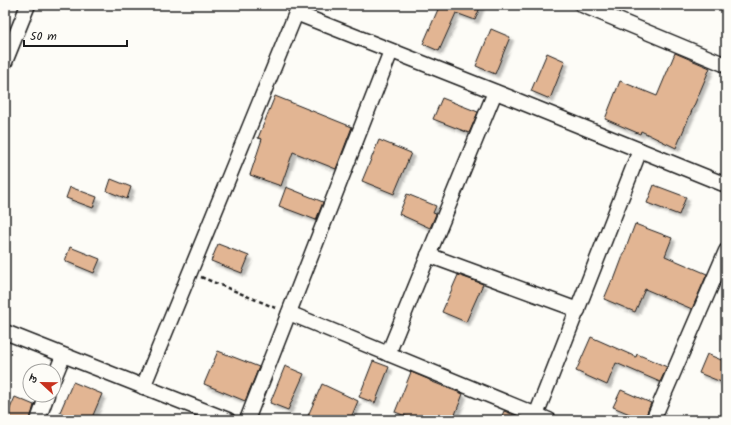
<svg xmlns="http://www.w3.org/2000/svg" width="731" height="425" viewBox="0 0 731 425" font-family="Kalam,'Playpen Sans Deva',sans-serif">
  <defs>
    <filter id="shadow"><feDropShadow dx="3.5" dy="3.5" stdDeviation="1" flood-color="#0004"/></filter>
  </defs>
  <rect width="100%" height="100%" fill="#fdfcf7"/>
  <filter id="ink" filterUnits="userSpaceOnUse"><feTurbulence type="fractalNoise" baseFrequency=".025" numOctaves="2"/><feDisplacementMap in="SourceGraphic" scale="8" xChannelSelector="R" yChannelSelector="G"/><feConvolveMatrix kernelMatrix="1 2 1 2 8 2 1 2 1" color-interpolation-filters="sRGB"/></filter>
  <g filter="url(#ink)">
    <g fill="#e2b593" stroke="#1c1c1c" filter="url(#shadow)">
      <polygon points="438,5 481,5 475,20 456,13 439,51 423,44 439,7 438,6"/>
      <polygon points="491,29 510,37 495,74 476,66"/>
      <polygon points="547,53 565,61 550,99 531,91"/>
      <polygon points="675,53 710,68 676,148 641,131 640,134 605,119 620,81 657,96"/>
      <polygon points="275,96 352,127 336,169 293,152 281,186 250,175 262,139 258,138"/>
      <polygon points="442,98 478,112 469,133 433,119"/>
      <polygon points="379,140 411,153 394,194 362,181"/>
      <polygon points="111,179 131,187 127,199 107,191"/>
      <polygon points="654,185 686,197 679,215 647,203"/>
      <polygon points="70,187 97,197 93,208 66,198"/>
      <polygon points="286,187 323,202 316,220 279,206"/>
      <polygon points="407,194 436,206 433,213 436,214 430,228 399,214"/>
      <polygon points="635,224 672,238 665,256 707,274 692,309 645,289 635,312 604,299 612,280 614,280"/>
      <polygon points="218,244 249,256 242,273 211,261"/>
      <polygon points="70,247 100,259 94,273 65,261"/>
      <polygon points="458,275 483,284 466,322 442,312"/>
      <polygon points="591,337 636,357 637,354 667,367 660,382 616,363 607,385 576,371"/>
      <polygon points="218,351 259,367 245,401 204,384"/>
      <polygon points="707,354 726,362 726,384 699,373"/>
      <polygon points="373,361 389,367 375,403 359,397"/>
      <polygon points="285,366 304,374 288,410 270,403"/>
      <polygon points="411,372 430,380 430,381 463,394 453,420 416,420 395,412"/>
      <polygon points="73,382 102,394 91,420 65,420 67,416 60,412"/>
      <polygon points="322,384 358,401 350,420 306,420"/>
      <polygon points="621,390 651,403 644,420 613,407"/>
      <polygon points="15,397 34,405 30,420 5,420"/>
      <polygon points="504,411 527,420 500,420"/>
    </g>
    <g fill="none" stroke-linecap="round" stroke-linejoin="round">
      <defs>
        <g id="minor">
          <polyline points="582,5 726,65"/>
          <polyline points="296,13 511,98 726,185"/>
          <polyline points="5,62 28,5"/>
          <polyline points="428,255 578,310"/>
          <polyline points="289,313 549,420"/>
          <polyline points="5,332 228,420"/>
          <polyline points="388,354 495,92"/>
          <polyline points="54,378 63,356"/>
          <polyline points="143,387 299,6"/>
          <polyline points="536,415 640,150"/>
          <polyline points="38,420 47,395"/>
          <polyline points="247,420 391,51"/>
          <polyline points="653,420 726,251"/>
        </g>
      </defs>
      <use href="#minor" stroke="#1c1c1c" stroke-width="17"/>
      <polyline stroke="#1c1c1c" stroke-width="2.5" stroke-dasharray="4 3" stroke-linecap="butt" points="201,277 278,309"/>
      <use href="#minor" stroke="#fdfcf7" stroke-width="14"/>
    </g>
  </g>
  <rect width="731" height="425" fill="none" stroke="#fdfcf7" stroke-width="20"/>
  <rect x="10" y="10" width="711" height="405" fill="none" stroke="#1c1c1c" stroke-width="1.5" filter="url(#ink)"/>
  <g transform="translate(42 383) rotate(292)"><circle r="19" fill="#fdfcf7" stroke="#a3a29f"/>
  <path d="M0-3L7 15L0 10L-7 15Z" fill="#c8321e"/>
  <text y="-6" font-size="11" font-weight="bold" text-anchor="middle" fill="#1c1c1c">उ</text>
  </g>
  <path d="M24 40v6h103v-6" fill="none" stroke="#1c1c1c" stroke-width="2"/>
  <text x="30" y="40" font-size="12" fill="#1c1c1c" stroke="#fdfcf7" stroke-width="3" paint-order="stroke">50 m</text>
</svg>
